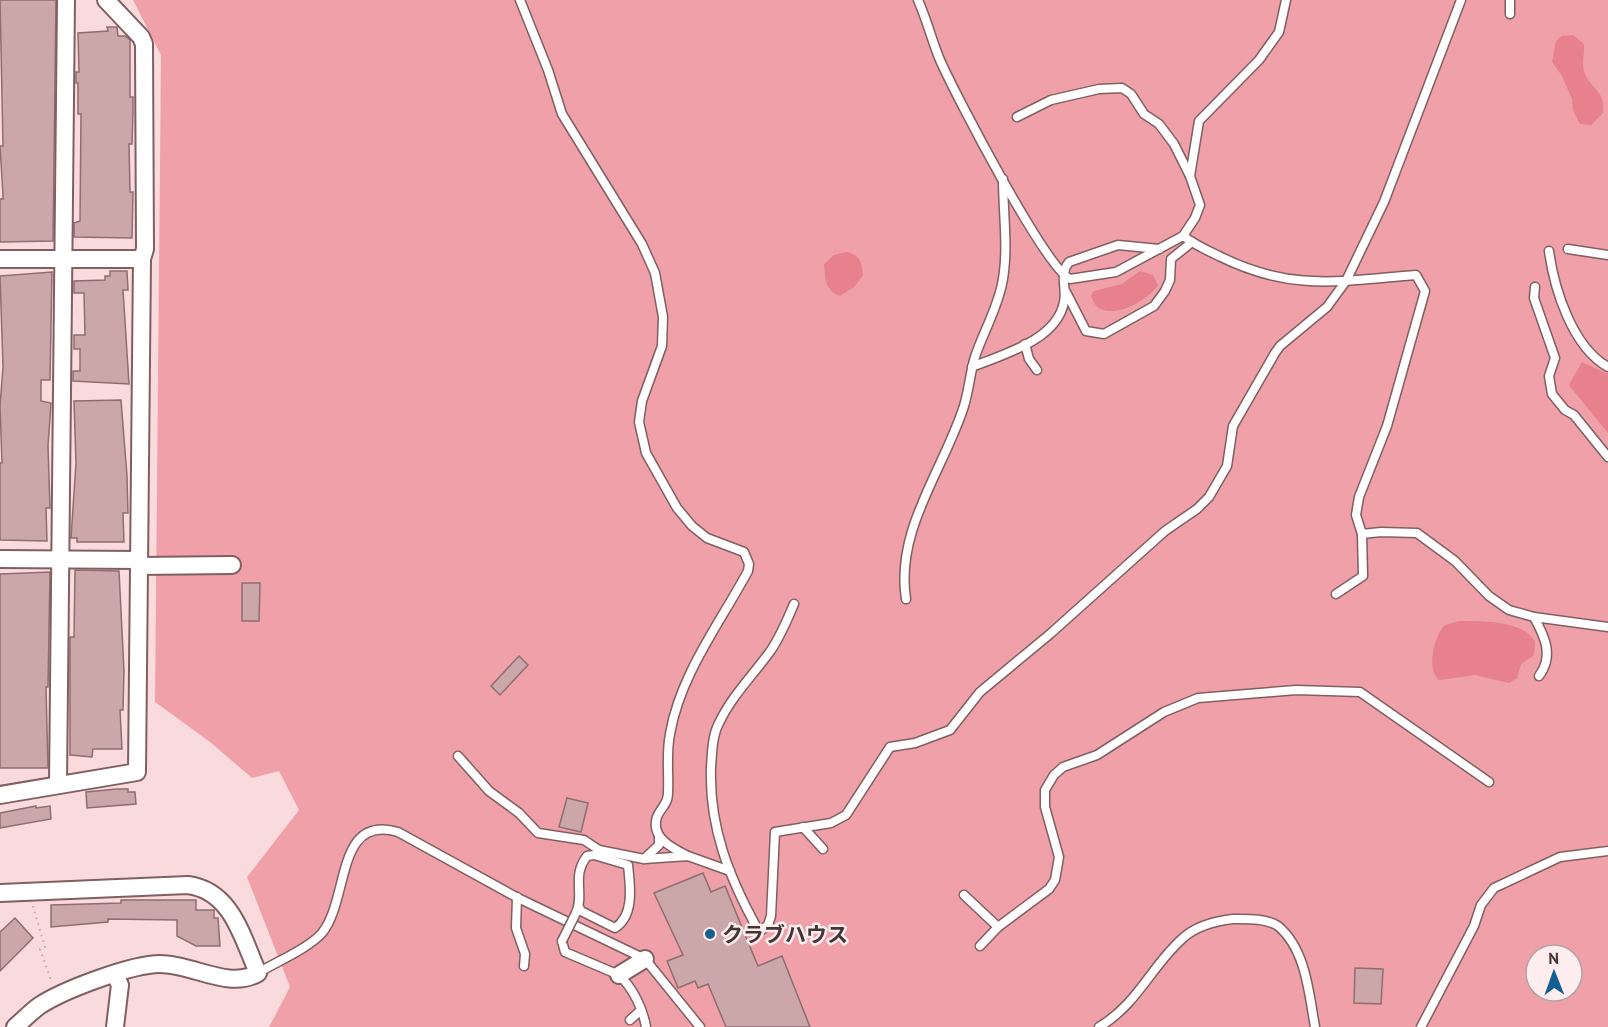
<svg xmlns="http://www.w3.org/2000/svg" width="1608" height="1027" viewBox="0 0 1608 1027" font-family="'PT Sans','Noto Sans JP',sans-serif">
  <rect width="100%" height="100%" fill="#fadbdd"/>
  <path fill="#efa0a8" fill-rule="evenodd" d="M133 0H1608V1027H269L290 987 247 877 299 810 279 771 252 778 210 742 155 702 161 55ZM1536 955H1572V991H1536Z"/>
  <g fill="#e6818d">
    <path d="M1573 35 1584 44C1585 54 1581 65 1585 74 1592 90 1606 91 1603 113L1591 125 1580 124 1573 110 1572 99 1562 76 1552 62 1556 41 1562 36Z"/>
    <path d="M847 252C860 255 862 263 863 275L854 287 840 296C825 291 825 278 824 264L834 255Z"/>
    <path d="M1140 271 1153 275 1158 285C1147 303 1098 328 1091 295L1094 291 1122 284Z"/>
    <polygon points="1582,362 1608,374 1608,433 1569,385"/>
    <path d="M1459 621C1480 621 1524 620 1535 642L1534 655 1521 664 1517 678 1509 683 1475 675 1439 680C1426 668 1434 636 1445 625Z"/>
  </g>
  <g fill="#cca7aa" stroke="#8f6d70" stroke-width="1.5">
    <polygon points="0,0 56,0 53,241 0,242 0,199 3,199 3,195 0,146 3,146"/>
    <polygon points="107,27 117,27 118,36 125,36 130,40 130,97 133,97 133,113 132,144 129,144 130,192 133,192 132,238 74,237 74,223 80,221 81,114 78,114 78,83 76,83 76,72 79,72 78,33 108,31"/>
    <polygon points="110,271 127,271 128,290 123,290 129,384 73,381 73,371 80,371 80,349 74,349 74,335 85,335 84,293 74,293 74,281 105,280 105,276 110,276"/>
    <polygon points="52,272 50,380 41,380 41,401 51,403 48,446 50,508 46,508 47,541 0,540 0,463 2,463 0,406 3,367 0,276"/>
    <polygon points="121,400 127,476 128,513 123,513 124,542 77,542 77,538 71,538 76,463 74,401"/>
    <polygon points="75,570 119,571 124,671 123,710 120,710 122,749 93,749 92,757 70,755 70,637 74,637"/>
    <polygon points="50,572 48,687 46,687 48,768 0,768 0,574"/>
    <polygon points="242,583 260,583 259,621 242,621"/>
    <polygon points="519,656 528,665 500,695 491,686"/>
    <polygon points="117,789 128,789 128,792 135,792 136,804 87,808 86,792"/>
    <polygon points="567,798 588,803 581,832 559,827"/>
    <polygon points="36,806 36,808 50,806 51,819 0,828 0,813"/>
    <polygon points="703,873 711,892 725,886 758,966 782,956 810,1027 726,1027 708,984 698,988 695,981 678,988 667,961 683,955 654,893"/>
    <polygon points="121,900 196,900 196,910 214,910 214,918 218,918 220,946 196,946 177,936 177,920 108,919 108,922 51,927 51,905 121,903"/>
    <polygon points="15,918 33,938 0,971 0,932"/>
    <polygon points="1355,968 1383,969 1381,1004 1354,1003"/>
  </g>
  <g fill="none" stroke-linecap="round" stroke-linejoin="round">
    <defs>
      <g id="service">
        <path d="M520 0 548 70 562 114 642 244 655 273 663 317 662 346 642 401 639 422 646 453 677 508 692 526 707 538 744 552 749 564 748 571C720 623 680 675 670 734 666 754 669 773 668 793 668 805 660 808 657 817 650 838 674 849 688 856"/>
        <path d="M918 0C927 20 932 41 940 60 955 94 1045 267 1070 279L1116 272 1183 236 1195 218 1200 205 1190 176 1199 121 1259 60 1279 32 1286 0"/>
        <polyline points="1510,0 1510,14"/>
        <polyline points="1017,117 1051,100 1099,89 1122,88 1131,94 1144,114 1159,124 1174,144 1190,176"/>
        <path d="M1183 236C1194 244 1206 250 1219 256 1291 292 1339 281 1416 275L1425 291 1387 426 1359 497 1356 515 1362 534"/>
        <polyline points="1568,249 1608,255"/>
        <path d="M1549 251C1554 288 1572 347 1608 367"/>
        <polyline points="1535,287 1534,298 1555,358 1549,376 1552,394 1565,410 1574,415 1608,457"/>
        <polyline points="1066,292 1086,331 1104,334 1154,306 1165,291 1170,280 1171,259 1192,242"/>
        <polyline points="1025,344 1029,359 1037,370"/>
        <path d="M972 367C1004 354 1057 340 1064 302 1067 288 1059 274 1069 262L1118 245 1159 249"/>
        <polyline points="1336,594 1363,576 1362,534 1381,532 1417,533 1455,561 1489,596 1509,610 1534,617 1608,627"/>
        <path d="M906 599C895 530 944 469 964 406 969 390 970 373 975 357 983 333 997 309 1002 284 1009 251 1003 213 1003 179"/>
        <path d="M794 604C787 620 780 638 769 653 752 676 732 696 719 723 712 736 712 754 711 768 709 827 729 877 757 928L763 929 768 925 771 916 775 832 831 823 846 815 890 747 915 743 950 730 980 692 1050 634 1165 531 1197 509 1209 497 1227 466 1233 426 1275 353 1280 346 1327 307 1346 281 1384 202 1461 0"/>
        <path d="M1534 617C1545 637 1554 656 1539 676"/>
        <polyline points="458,756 489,791 519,813 538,833 584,840 599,850 644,859 688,856 730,871"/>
        <polyline points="803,827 823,849"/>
        <polyline points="644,859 659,845 659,837"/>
        <polyline points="964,895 998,927"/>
        <polyline points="517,897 516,928 525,954 524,966"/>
        <path d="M576 913C585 893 571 877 587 856L594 855 628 865C630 885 635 915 615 928L581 911 579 907"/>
        <path d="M562 941 565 952 619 975C633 988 643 1009 646 1027"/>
        <polyline points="980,946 998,927 1049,889 1055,880 1059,857 1045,807 1045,790 1054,775 1063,767 1097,755 1164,712 1198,698 1296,690 1360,692 1489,782"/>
        <path d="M258 973C276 962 309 948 322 933 350 898 335 814 398 832L518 898 645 959 700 1027"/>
        <polyline points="630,1020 641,1010"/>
        <path d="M1099 1027C1138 1004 1151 966 1183 938 1196 926 1216 921 1233 919 1246 919 1266 918 1278 926 1306 949 1309 994 1315 1027"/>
        <polyline points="1421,1027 1474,926 1481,905 1494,888 1560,857 1608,851"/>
      </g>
      <g id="minor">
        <polyline points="0,259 142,259"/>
        <polyline points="0,559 139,560"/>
        <polyline points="139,566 232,565"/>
        <polyline points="58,784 66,0"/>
        <polyline points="0,795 137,772 142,259 145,249 144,44 141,37 106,0"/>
        <path d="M0 893 188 885C232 891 242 937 258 973 229 990 193 964 160 964 132 964 63 990 39 1006 31 1012 23 1020 15 1027"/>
        <polyline points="619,975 645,959"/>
        <polyline points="115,1027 120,985 115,975"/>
      </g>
    </defs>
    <use href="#service" stroke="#805f61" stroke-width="11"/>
    <use href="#minor" stroke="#805f61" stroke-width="20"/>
    <polyline stroke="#c3a9ab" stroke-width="2" stroke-dasharray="1.5 4.5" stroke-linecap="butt" points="33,906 45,947 40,949 52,983"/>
    <use href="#service" stroke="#fff" stroke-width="8"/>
    <use href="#minor" stroke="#fff" stroke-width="16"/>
    <defs>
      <polyline id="service-bridge" points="562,941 576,913"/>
    </defs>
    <use href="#service-bridge" stroke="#805f61" stroke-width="11" stroke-linecap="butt"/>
    <use href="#service-bridge" stroke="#fff" stroke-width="8"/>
  </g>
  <circle fill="#155e92" stroke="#fdedee" stroke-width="2" cx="710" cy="934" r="6"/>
  <g text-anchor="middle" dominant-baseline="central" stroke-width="5" stroke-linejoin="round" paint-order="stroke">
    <g font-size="21" font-weight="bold" fill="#443536" stroke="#fdedee" text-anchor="start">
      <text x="722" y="934">クラブハウス</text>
    </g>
  </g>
  <g transform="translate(1554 973) rotate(359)"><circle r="28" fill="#fdedee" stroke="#b3a3a4" stroke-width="1.5"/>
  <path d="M0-4.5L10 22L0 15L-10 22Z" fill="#155e92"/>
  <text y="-9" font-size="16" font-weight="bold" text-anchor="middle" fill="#443536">N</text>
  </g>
</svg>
